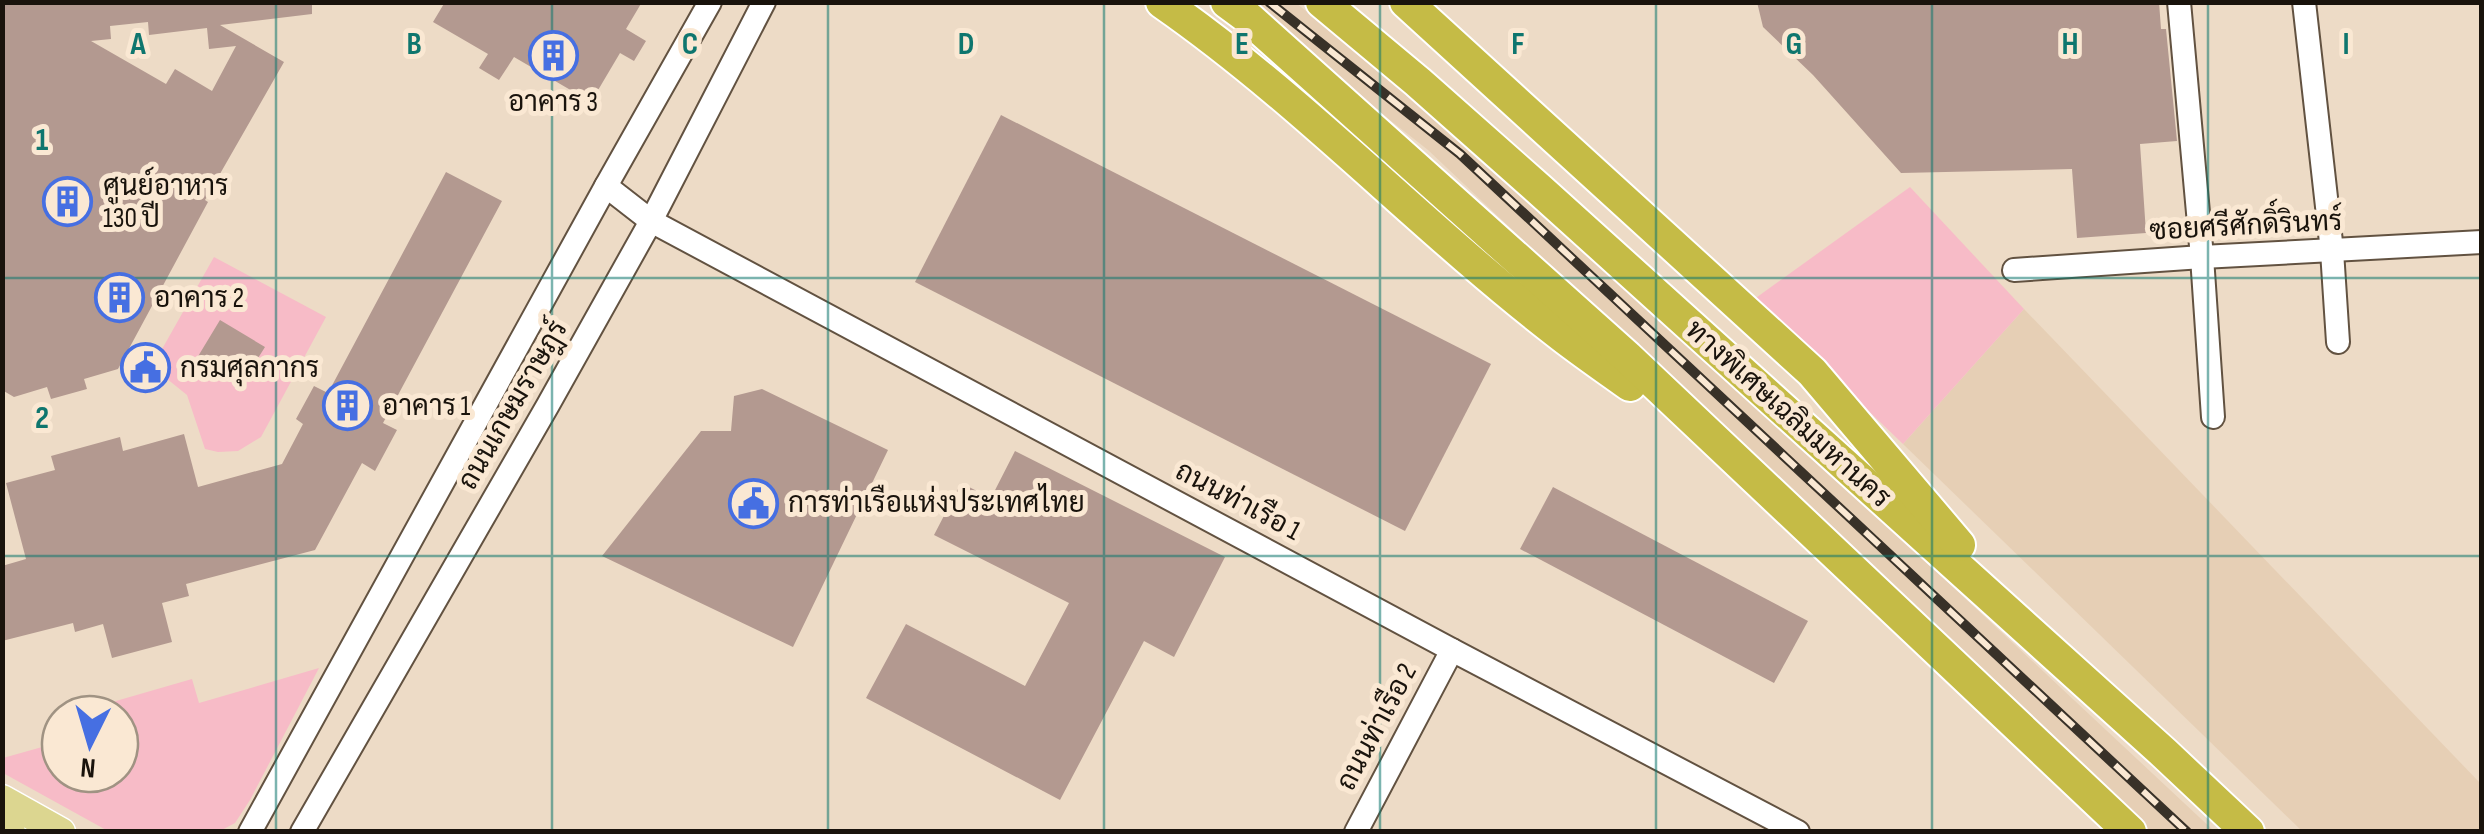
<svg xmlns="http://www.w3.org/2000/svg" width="2484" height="834" viewBox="0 0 2484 834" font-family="'Sofia Sans Condensed',Sarabun,sans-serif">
  <rect width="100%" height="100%" fill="#eddbc6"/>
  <g fill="#e6cfb5">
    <polygon points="1241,3 1296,3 1449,124 1630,285 2214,831 2147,831 1428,150"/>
    <polygon points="2024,309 2481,784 2481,831 2302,831 1903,444"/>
  </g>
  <g fill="#f7bbc7">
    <polygon points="1910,187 2024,309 1903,444 1753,300"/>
    <polygon points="214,257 326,317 261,437 238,451 218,452 205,449 187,395 156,370 157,358"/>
    <polygon points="319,668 250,800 235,823 220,831 108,831 3,773 3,758 60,742 60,774 120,774 120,714 113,714 109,703 192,679 199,703"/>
  </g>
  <g fill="#b39990" fill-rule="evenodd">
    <path d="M2 2H312V14L220 25 284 62 205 200 208 202 118 369 84 379 87 389 51 399 47 387 14 397 2 390ZM148 22 149 35 207 28 209 49 236 46 212 91 175 69 166 84 91 41 111 39 110 26Z"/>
    <polygon points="445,2 642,2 626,29 646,41 634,61 620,53 591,102 514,57 499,80 479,68 488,54 433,22"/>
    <polygon points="1757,2 2159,2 2161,29 2166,29 2177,141 2140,144 2146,233 2077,238 2072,169 1901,173 1813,75 1763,27"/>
    <polygon points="1001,115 1491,364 1405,531 915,282"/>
    <polygon points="446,172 502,201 383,423 397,430 375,471 362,463 315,550 186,584 189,596 162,603 172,642 112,658 103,624 75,632 73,623 2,641 2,566 26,559 6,483 55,470 51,456 120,437 123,451 184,434 198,487 282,464 303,424 296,419 314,386 328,393"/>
    <polygon points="220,320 265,347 250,371 238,364 229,378 197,358"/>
    <polygon points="762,389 888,450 793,647 602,556 701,431 731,431 734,396"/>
    <polygon points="1015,451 1225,557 1174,657 1144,641 1060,800 866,698 906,624 1025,686 1069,603 934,535 961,483 991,498"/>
    <polygon points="1553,487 1808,621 1774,683 1520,549"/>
  </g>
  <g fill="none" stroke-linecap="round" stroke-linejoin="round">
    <defs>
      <g id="minor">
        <polyline points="2179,2 2202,257 2213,417"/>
        <polyline points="2304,2 2332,251 2338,342"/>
        <polyline points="606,186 651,221 1452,650 1798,832"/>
        <polyline points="2014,270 2202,257 2482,242"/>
        <polyline points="250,832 606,186 710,2"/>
        <polyline points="302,832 548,405 651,221 764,2"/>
        <polyline points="1356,832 1452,650"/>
      </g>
      <g id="major">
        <polyline points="2,799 61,832"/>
        <polyline points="2,826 11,832"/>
      </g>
      <g id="highway">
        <path d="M1162 2C1304 101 1420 226 1556 331 1580 350 1605 367 1630 385"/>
        <polyline points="1227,2 1246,16 1627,357 2130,832"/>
        <polyline points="1322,2 1418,82 1541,191 2164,753 2248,832"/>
        <polyline points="1406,2 1812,372 1959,545"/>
      </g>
    </defs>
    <use href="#minor" stroke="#625241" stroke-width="26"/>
    <use href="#major" stroke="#fff" stroke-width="31"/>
    <use href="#highway" stroke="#fff" stroke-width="36"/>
    <use href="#minor" stroke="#fff" stroke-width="22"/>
    <use href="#major" stroke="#dcd690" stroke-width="28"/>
    <use href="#highway" stroke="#c5bb46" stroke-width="32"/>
    <defs>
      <polyline id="rail" points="1269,2 1460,154 2187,832"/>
    </defs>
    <use href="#rail" stroke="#383128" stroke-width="10"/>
    <use href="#rail" stroke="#fae8d3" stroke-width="6" stroke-dasharray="19" stroke-linecap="butt"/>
  </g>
  <path fill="none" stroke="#0f766e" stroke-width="2.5" stroke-opacity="0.55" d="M276 2V832M552 2V832M828 2V832M1104 2V832M1380 2V832M1656 2V832M1932 2V832M2208 2V832M2 278H2482M2 556H2482"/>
  <defs>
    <symbol id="building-ring" viewBox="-11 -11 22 22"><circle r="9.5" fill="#fae8d3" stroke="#466fe2" stroke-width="1.5"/><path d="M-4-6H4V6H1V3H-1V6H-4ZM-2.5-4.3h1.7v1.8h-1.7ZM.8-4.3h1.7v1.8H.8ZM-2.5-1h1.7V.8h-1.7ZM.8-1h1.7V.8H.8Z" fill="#466fe2"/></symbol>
    <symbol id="civic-ring" viewBox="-11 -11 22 22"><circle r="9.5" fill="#fae8d3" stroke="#466fe2" stroke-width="1.5"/><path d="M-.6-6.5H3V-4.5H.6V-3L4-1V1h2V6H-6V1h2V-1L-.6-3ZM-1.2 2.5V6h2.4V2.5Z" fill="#466fe2"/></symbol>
  </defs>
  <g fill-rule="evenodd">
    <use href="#building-ring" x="526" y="28" width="55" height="55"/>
    <use href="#building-ring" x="40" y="174" width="55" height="55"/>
    <use href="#building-ring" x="92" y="270" width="55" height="55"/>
    <use href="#civic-ring" x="118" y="340" width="55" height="55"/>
    <use href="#building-ring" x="320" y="378" width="55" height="55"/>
    <use href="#civic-ring" x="726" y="476" width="55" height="55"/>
  </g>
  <g text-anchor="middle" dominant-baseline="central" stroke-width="10" stroke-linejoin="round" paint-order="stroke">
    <g font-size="28" fill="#19130c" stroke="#fae8d3" text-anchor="start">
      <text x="553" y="102" text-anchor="middle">อาคาร 3</text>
      <text x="103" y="186">ศูนย์อาหาร<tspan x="103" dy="32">130 ปี</tspan></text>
      <text x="154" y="298">อาคาร 2</text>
      <text x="180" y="368">กรมศุลกากร</text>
      <text x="382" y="406">อาคาร 1</text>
      <text x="788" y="503">การท่าเรือแห่งประเทศไทย</text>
    </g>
    <g font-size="28" fill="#19130c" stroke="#fae8d3">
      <text transform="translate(2246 226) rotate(-3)">ซอยศรีศักดิ์รินทร์</text>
      <text transform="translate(513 405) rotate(-60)">ถนนเกษมราษฎร์</text>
      <text transform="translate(1788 414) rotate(42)">ทางพิเศษเฉลิมมหานคร</text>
      <text transform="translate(1238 501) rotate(28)">ถนนท่าเรือ 1</text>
      <text transform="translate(1377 727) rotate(-62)">ถนนท่าเรือ 2</text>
    </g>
  </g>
  <g font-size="32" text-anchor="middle" font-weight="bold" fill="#0f766e" stroke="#fae8d3" stroke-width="10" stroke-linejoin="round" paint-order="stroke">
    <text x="138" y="54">A</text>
    <text x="414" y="54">B</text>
    <text x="690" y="54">C</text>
    <text x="966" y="54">D</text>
    <text x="1242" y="54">E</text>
    <text x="1518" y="54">F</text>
    <text x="1794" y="54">G</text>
    <text x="2070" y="54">H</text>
    <text x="2346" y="54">I</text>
    <text x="42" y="150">1</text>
    <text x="42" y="428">2</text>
  </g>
  <rect width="2484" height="834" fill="none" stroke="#19130c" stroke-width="10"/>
  <g transform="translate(90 744) rotate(185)"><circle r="48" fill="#fae8d3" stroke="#a09383" stroke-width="2.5"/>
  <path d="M0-8L18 38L0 25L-18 38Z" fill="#466fe2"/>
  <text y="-15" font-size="28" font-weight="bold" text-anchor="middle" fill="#19130c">N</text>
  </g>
</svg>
